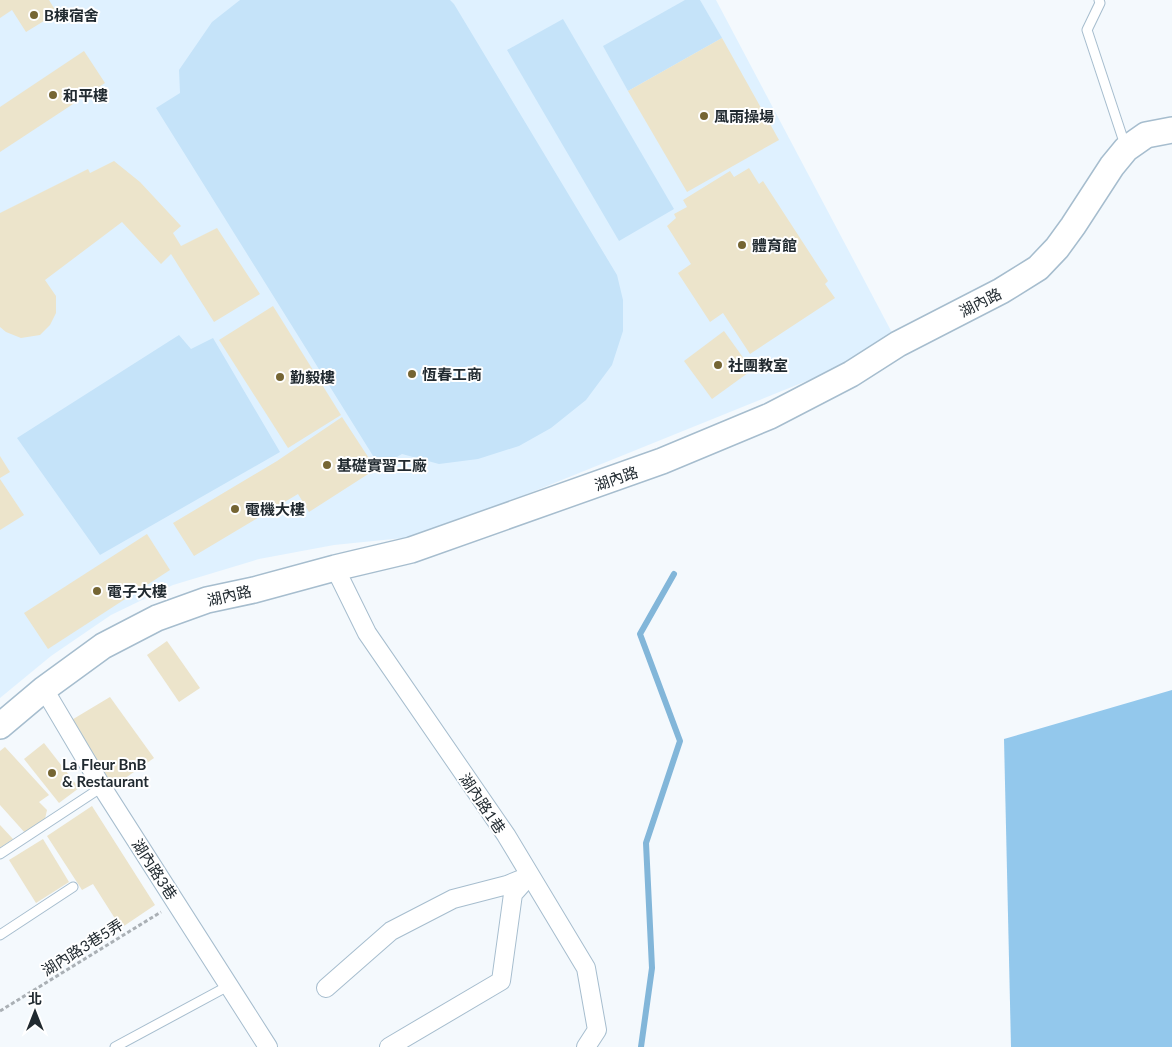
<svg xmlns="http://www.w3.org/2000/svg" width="1172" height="1047" viewBox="0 0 1172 1047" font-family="Lato,'Noto Sans TC',sans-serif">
  <rect width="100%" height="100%" fill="#f4f9fd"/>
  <polygon fill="#dff1ff" points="0,0 716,0 898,344 423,536 334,545 259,559 173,585 111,615 51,656 0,698"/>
  <g fill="#c5e3f9">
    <polygon points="240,0 450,0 454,4 617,275 623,300 623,331 612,365 586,400 551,428 519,446 478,459 439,464 402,454 380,467 156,108 180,93 179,70 212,22"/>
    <polygon points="685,0 700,0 722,38 628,91 603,46"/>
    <polygon points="563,19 674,209 619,241 507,50"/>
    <polygon points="179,335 191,349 213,338 280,452 100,555 17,438"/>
  </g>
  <polygon fill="#93c8ec" points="1172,690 1172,1047 1011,1047 1004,739"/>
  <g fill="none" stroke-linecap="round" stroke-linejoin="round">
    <polyline stroke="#82b6d9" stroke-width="6" points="641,1047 652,968 646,843 680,741 640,634 674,574"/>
  </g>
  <g fill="#ece4cb">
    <polygon points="0,0 49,0 57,13 26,32 12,10 0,18"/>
    <polygon points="722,38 779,140 687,192 628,91"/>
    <polygon points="84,51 105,83 0,152 0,107"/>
    <polygon points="114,161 140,182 181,226 173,233 181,246 217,228 260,294 214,322 171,254 161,264 122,222 45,280 56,296 56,313 50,325 40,335 21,338 6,332 0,327 0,213 88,169 90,173"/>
    <polygon points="749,168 759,184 763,181 828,281 825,284 835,298 750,354 723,313 710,322 678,273 691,264 667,226 676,218 674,214 687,207 683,200 730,171 734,177"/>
    <polygon points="273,306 341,415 288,448 219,340"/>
    <polygon points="724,331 752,370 712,399 684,361"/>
    <polygon points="342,417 376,469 309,512 298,494 194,556 173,523 277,461"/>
    <polygon points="0,456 10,472 0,478"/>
    <polygon points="0,479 24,515 0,530"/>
    <polygon points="147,534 170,570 48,649 24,613"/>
    <polygon points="167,641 200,688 179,702 147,655"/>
    <polygon points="110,697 154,758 111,788 70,721"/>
    <polygon points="44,743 79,788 59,803 24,759"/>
    <polygon points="5,747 49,795 39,802 47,810 45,819 26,834 0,805 0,751"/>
    <polygon points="92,806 155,905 121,928 93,884 82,890 47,836"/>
    <polygon points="0,825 13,839 0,848"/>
    <polygon points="43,839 69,882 36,903 9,860"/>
  </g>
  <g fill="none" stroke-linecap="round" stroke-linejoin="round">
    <defs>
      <g id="lane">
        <polyline points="1099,0 1100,3 1087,30 1126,148"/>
        <polyline points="0,854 102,787"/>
        <polyline points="0,935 73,887"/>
        <polyline points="115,1047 230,985"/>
      </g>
      <g id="street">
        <polyline points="335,568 367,633 506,835 586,968 597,1030 586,1047"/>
        <polyline points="44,689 102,787 268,1047"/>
        <polyline points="326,988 391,931 453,899 507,885 529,876 513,894 501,981 389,1047"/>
      </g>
      <polyline id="secondary" points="0,726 44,689 103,646 157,618 207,600 254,590 335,568 411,550 662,461 770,416 851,374 898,344 1001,291 1038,268 1057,248 1073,226 1112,166 1126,149 1146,135 1172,130"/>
    </defs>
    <use href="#lane" stroke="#a6bdce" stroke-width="11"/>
    <use href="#street" stroke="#a6bdce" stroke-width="20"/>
    <use href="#secondary" stroke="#a6bdce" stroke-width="28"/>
    <polyline stroke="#aab0b5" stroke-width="3" stroke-dasharray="4 2.5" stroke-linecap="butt" points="0,1011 161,912"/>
    <use href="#lane" stroke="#fff" stroke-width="9"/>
    <use href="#street" stroke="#fff" stroke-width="18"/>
    <use href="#secondary" stroke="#fff" stroke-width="25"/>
  </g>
  <g fill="#756533" stroke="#fff" stroke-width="2">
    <circle cx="34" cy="15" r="5"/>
    <circle cx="53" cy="95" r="5"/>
    <circle cx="704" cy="116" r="5"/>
    <circle cx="742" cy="245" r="5"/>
    <circle cx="718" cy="365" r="5"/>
    <circle cx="412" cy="374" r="5"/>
    <circle cx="280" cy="377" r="5"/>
    <circle cx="327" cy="465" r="5"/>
    <circle cx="235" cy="509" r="5"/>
    <circle cx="97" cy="591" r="5"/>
    <circle cx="52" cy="773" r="5"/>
  </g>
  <g text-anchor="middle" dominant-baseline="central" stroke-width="4" stroke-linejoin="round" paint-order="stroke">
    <g font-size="15" font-weight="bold" fill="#212a30" stroke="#fff" text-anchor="start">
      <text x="44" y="15">B棟宿舍</text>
      <text x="63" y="95">和平樓</text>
      <text x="714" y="116">風雨操場</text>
      <text x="752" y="245">體育館</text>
      <text x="728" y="365">社團教室</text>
      <text x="422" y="374">恆春工商</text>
      <text x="290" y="377">勤毅樓</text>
      <text x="337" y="465">基礎實習工廠</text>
      <text x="245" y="509">電機大樓</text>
      <text x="107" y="591">電子大樓</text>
      <text x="62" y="764">La Fleur BnB<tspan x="62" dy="17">&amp; Restaurant</tspan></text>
    </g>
    <g font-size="15" fill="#212a30" stroke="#fff">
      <text transform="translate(980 302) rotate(-27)">湖內路</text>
      <text transform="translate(616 478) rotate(-19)">湖內路</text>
      <text transform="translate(229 595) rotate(-13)">湖內路</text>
      <text transform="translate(483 803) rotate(56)">湖內路1巷</text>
      <text transform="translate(155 869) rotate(57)">湖內路3巷</text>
      <text transform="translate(82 947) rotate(-32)">湖內路3巷5弄</text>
    </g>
  </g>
  <g transform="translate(35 1012)" stroke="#ffffff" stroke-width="4" paint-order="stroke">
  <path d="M0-4L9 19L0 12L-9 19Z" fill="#212a30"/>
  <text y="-8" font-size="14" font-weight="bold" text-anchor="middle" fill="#212a30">北</text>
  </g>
</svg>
